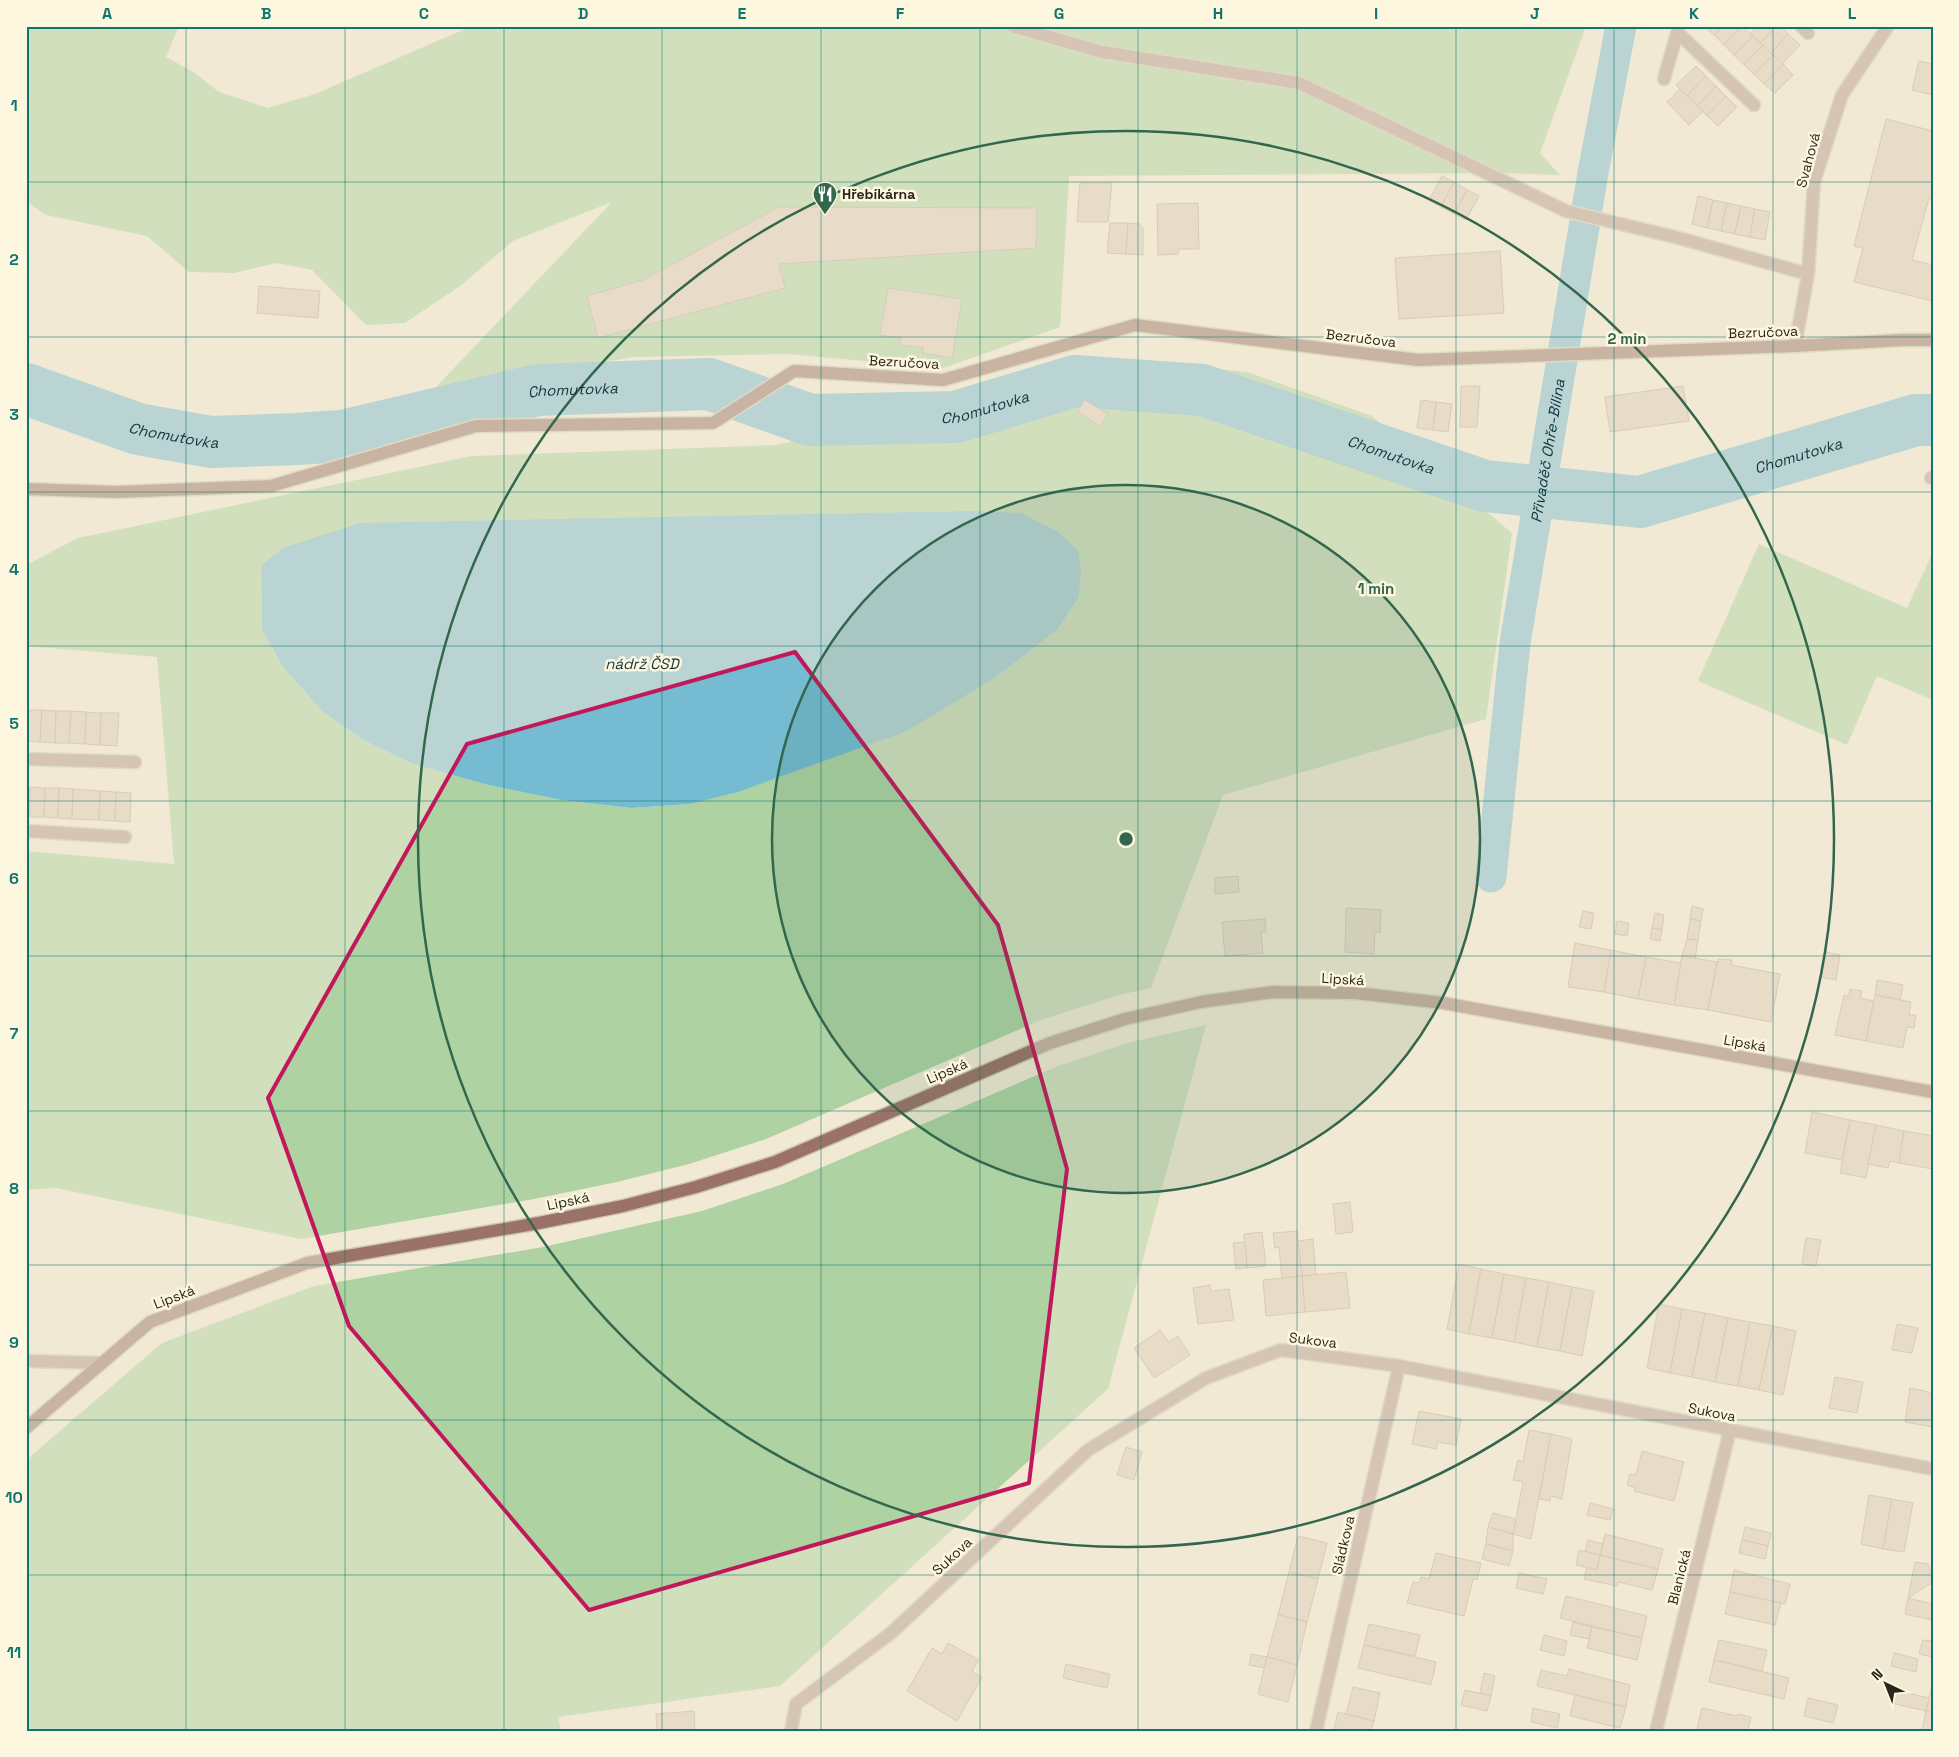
<svg xmlns="http://www.w3.org/2000/svg" width="1959" height="1757" viewBox="0 0 1959 1757" font-family="'Space Grotesk',sans-serif">
  <rect width="100%" height="100%" fill="#f1e9d3"/>
  <g fill="#aed2a2" fill-rule="evenodd">
    <polygon points="26,26 179,26 166,57 195,73 219,92 268,108 315,94 472,26 1586,26 1540,153 1560,175 1502,173 1069,176 1060,327 943,368 787,354 635,357 436,387 612,202 513,241 460,286 405,323 366,325 312,270 277,263 234,273 189,272 147,236 46,215 26,201"/>
    <path d="M1128 360 1247 372 1372 416 1512 533 1486 719 1223 795 1151 988 1119 995 1041 1020 766 1139 689 1164 617 1182 534 1199 301 1239 56 1188 26 1190V851L174 864 157 657 26 646V565L78 538 472 456 777 445ZM969 511 1081 573 1079 597 1058 629 995 678 907 731 690 804 632 808 561 800 488 785 413 764 365 741 322 711 283 667 262 630 261 567 282 548 698 518Z"/>
    <polygon points="1759,544 1907,608 1933,552 1933,700 1877,676 1847,745 1698,681"/>
    <polygon points="1206,1025 1108,1389 780,1686 558,1717 561,1731 26,1731 26,1462 32,1455 162,1343 314,1286 543,1247 702,1211 783,1184 1058,1066 1131,1042"/>
  </g>
  <polygon fill="#75bbd2" points="969,511 1021,513 1058,532 1078,550 1081,573 1079,597 1058,629 995,678 907,731 738,792 690,804 632,808 561,800 488,785 413,764 365,741 322,711 283,667 262,630 261,566 282,548 360,523"/>
  <g fill="none" stroke-linecap="round" stroke-linejoin="round">
    <path stroke="#75bbd2" stroke-width="31" id="s1" d="M1491 877 1515 643 1593 173 1621 26"/>
    <path stroke="#75bbd2" stroke-width="52" id="s2" d="M26 389 138 429 211 442 297 439 342 436 538 390 709 384 810 420 956 417 1075 381 1202 390 1485 486 1640 502 1916 420H1933"/>
  </g>
  <g fill="#deccbc" stroke="#baa999">
    <polygon points="1704,26 1723,26 1714,35"/>
    <polygon points="1723,26 1742,26 1724,45 1714,35"/>
    <polygon points="1742,26 1753,36 1734,55 1724,45"/>
    <polygon points="1757,26 1777,26 1760,43 1750,34"/>
    <polygon points="1777,26 1781,26 1788,34 1771,53 1760,43"/>
    <polygon points="1788,34 1800,45 1782,64 1771,53"/>
    <polygon points="1753,36 1763,45 1744,65 1734,55"/>
    <polygon points="1763,45 1773,55 1754,74 1744,65"/>
    <polygon points="1773,55 1783,64 1764,84 1754,74"/>
    <polygon points="1919,61 1933,64 1933,95 1912,90"/>
    <polygon points="1783,64 1793,75 1775,93 1764,84"/>
    <polygon points="1696,66 1706,76 1687,96 1676,85"/>
    <polygon points="1706,76 1716,86 1697,106 1687,96"/>
    <polygon points="1716,86 1726,96 1707,116 1697,106"/>
    <polygon points="1680,89 1703,111 1689,125 1667,102"/>
    <polygon points="1726,96 1737,107 1718,126 1707,116"/>
    <polygon points="1886,119 1933,131 1933,199 1929,198 1912,260 1933,265 1933,301 1854,282 1863,248 1854,246"/>
    <polygon points="1442,176 1454,182 1441,207 1429,200"/>
    <polygon points="1454,182 1467,190 1454,214 1441,207"/>
    <polygon points="1080,183 1112,183 1108,222 1077,222"/>
    <polygon points="1467,190 1479,196 1466,220 1454,214"/>
    <polygon points="1698,196 1713,200 1707,228 1692,224"/>
    <polygon points="1713,200 1727,203 1721,231 1707,228"/>
    <polygon points="1198,203 1199,249 1179,249 1178,254 1158,255 1157,204"/>
    <polygon points="1727,203 1741,206 1735,234 1721,231"/>
    <polygon points="1741,206 1755,209 1750,237 1735,234"/>
    <polygon points="779,207 1037,208 1036,248 779,264 785,288 598,338 587,296 643,280"/>
    <polygon points="1755,209 1770,212 1765,240 1750,237"/>
    <polygon points="1110,223 1128,223 1126,254 1107,253"/>
    <polygon points="1128,223 1139,224 1143,228 1143,255 1126,254"/>
    <polygon points="1500,251 1504,313 1399,319 1395,258"/>
    <polygon points="259,286 320,291 318,318 257,313"/>
    <polygon points="888,288 962,299 952,358 923,353 923,348 900,345 901,338 880,335"/>
    <polygon points="1461,386 1480,386 1477,427 1460,427"/>
    <polygon points="1683,386 1689,421 1610,432 1605,397"/>
    <polygon points="1085,400 1108,414 1100,426 1077,411"/>
    <polygon points="1421,400 1436,402 1433,430 1417,428"/>
    <polygon points="1436,402 1452,404 1448,432 1433,430"/>
    <polygon points="27,710 42,710 40,742 26,741"/>
    <polygon points="42,710 56,711 55,743 40,742"/>
    <polygon points="56,711 71,711 69,743 55,743"/>
    <polygon points="71,711 86,712 85,744 69,743"/>
    <polygon points="86,712 101,713 100,745 85,744"/>
    <polygon points="101,713 119,713 117,746 100,745"/>
    <polygon points="26,787 30,787 30,817 26,816"/>
    <polygon points="30,787 45,788 44,817 30,817"/>
    <polygon points="45,788 59,788 58,818 44,817"/>
    <polygon points="59,788 73,789 72,819 58,818"/>
    <polygon points="73,789 100,791 99,820 72,819"/>
    <polygon points="100,791 116,792 115,821 99,820"/>
    <polygon points="116,792 131,793 130,822 115,821"/>
    <polygon points="1238,876 1239,892 1215,894 1215,878"/>
    <polygon points="1692,906 1703,909 1701,921 1690,919"/>
    <polygon points="1346,908 1381,910 1380,933 1375,932 1374,954 1345,952"/>
    <polygon points="1583,911 1594,913 1591,929 1579,927"/>
    <polygon points="1655,913 1664,915 1662,930 1652,928"/>
    <polygon points="1265,919 1266,932 1261,932 1263,953 1225,956 1222,922"/>
    <polygon points="1690,919 1701,921 1698,940 1687,939"/>
    <polygon points="1617,921 1629,923 1627,936 1615,934"/>
    <polygon points="1652,928 1662,930 1660,941 1650,939"/>
    <polygon points="1687,939 1698,940 1695,959 1682,956"/>
    <polygon points="1575,943 1611,950 1604,992 1568,987"/>
    <polygon points="1611,950 1646,957 1638,999 1604,992"/>
    <polygon points="1825,952 1840,955 1836,980 1820,977"/>
    <polygon points="1682,956 1717,962 1708,1010 1674,1005"/>
    <polygon points="1646,957 1681,963 1674,1005 1638,999"/>
    <polygon points="1718,959 1732,960 1731,965 1780,974 1771,1022 1708,1010"/>
    <polygon points="1877,980 1903,985 1900,1000 1875,995"/>
    <polygon points="1850,989 1862,991 1860,998 1874,1001 1866,1041 1835,1035 1844,995 1849,996"/>
    <polygon points="1875,995 1911,1002 1909,1015 1916,1015 1914,1028 1907,1027 1903,1048 1866,1041"/>
    <polygon points="1812,1112 1850,1120 1842,1160 1805,1153"/>
    <polygon points="1850,1120 1876,1125 1866,1178 1840,1173"/>
    <polygon points="1876,1125 1904,1131 1899,1163 1890,1161 1888,1168 1868,1164"/>
    <polygon points="1904,1131 1933,1136 1933,1169 1899,1163"/>
    <polygon points="1350,1202 1353,1232 1336,1234 1333,1204"/>
    <polygon points="1297,1231 1302,1276 1282,1278 1279,1247 1275,1248 1273,1233"/>
    <polygon points="1262,1232 1266,1266 1247,1268 1244,1234"/>
    <polygon points="1806,1238 1821,1240 1816,1266 1802,1264"/>
    <polygon points="1313,1239 1316,1275 1302,1276 1298,1241"/>
    <polygon points="1245,1242 1247,1268 1236,1269 1233,1243"/>
    <polygon points="1459,1264 1481,1269 1469,1334 1447,1329"/>
    <polygon points="1481,1269 1504,1274 1492,1338 1469,1334"/>
    <polygon points="1346,1272 1350,1308 1305,1312 1302,1276"/>
    <polygon points="1504,1274 1526,1278 1514,1342 1492,1338"/>
    <polygon points="1302,1276 1305,1312 1266,1316 1263,1280"/>
    <polygon points="1526,1278 1549,1282 1537,1347 1514,1342"/>
    <polygon points="1549,1282 1572,1287 1560,1351 1537,1347"/>
    <polygon points="1210,1285 1211,1291 1229,1289 1234,1320 1198,1324 1193,1288"/>
    <polygon points="1572,1287 1594,1291 1582,1356 1560,1351"/>
    <polygon points="1659,1304 1682,1309 1670,1373 1647,1368"/>
    <polygon points="1682,1309 1705,1313 1692,1377 1670,1373"/>
    <polygon points="1705,1313 1728,1318 1715,1382 1692,1377"/>
    <polygon points="1728,1318 1750,1322 1738,1386 1715,1382"/>
    <polygon points="1750,1322 1773,1326 1759,1390 1738,1386"/>
    <polygon points="1897,1324 1918,1328 1912,1353 1892,1350"/>
    <polygon points="1773,1326 1796,1331 1783,1395 1759,1390"/>
    <polygon points="1160,1330 1169,1342 1178,1336 1190,1355 1154,1378 1134,1348"/>
    <polygon points="1835,1377 1863,1382 1857,1413 1829,1408"/>
    <polygon points="1910,1388 1933,1393 1933,1427 1905,1422"/>
    <polygon points="1419,1411 1461,1419 1456,1445 1438,1442 1436,1449 1412,1444"/>
    <polygon points="1529,1430 1551,1434 1531,1539 1513,1534 1523,1482 1513,1480 1518,1460 1523,1462"/>
    <polygon points="1551,1434 1572,1439 1562,1499 1551,1496 1550,1501 1539,1499"/>
    <polygon points="1126,1447 1142,1452 1134,1480 1117,1475"/>
    <polygon points="1642,1451 1684,1462 1674,1501 1634,1491 1635,1488 1627,1485 1630,1474 1636,1475"/>
    <polygon points="1869,1495 1892,1499 1883,1549 1861,1544"/>
    <polygon points="1892,1499 1913,1503 1904,1552 1883,1549"/>
    <polygon points="1590,1503 1613,1509 1610,1520 1587,1515"/>
    <polygon points="1493,1513 1516,1519 1513,1534 1488,1527"/>
    <polygon points="1488,1527 1513,1534 1513,1551 1486,1544"/>
    <polygon points="1745,1527 1771,1533 1768,1546 1742,1540"/>
    <polygon points="1605,1534 1663,1549 1658,1569 1600,1555"/>
    <polygon points="1298,1536 1327,1543 1318,1579 1289,1572"/>
    <polygon points="1588,1540 1603,1544 1600,1555 1585,1552"/>
    <polygon points="1742,1540 1768,1546 1765,1559 1739,1553"/>
    <polygon points="1486,1544 1513,1551 1509,1566 1482,1559"/>
    <polygon points="1579,1550 1600,1555 1597,1570 1576,1565"/>
    <polygon points="1436,1553 1481,1563 1477,1580 1473,1579 1464,1616 1407,1603 1413,1582 1419,1583 1421,1577 1429,1579"/>
    <polygon points="1600,1555 1658,1569 1652,1590 1618,1582 1617,1586 1584,1579 1587,1567 1597,1570"/>
    <polygon points="1915,1562 1928,1564 1933,1576 1933,1582 1908,1598"/>
    <polygon points="1734,1570 1790,1584 1785,1604 1730,1592"/>
    <polygon points="1289,1572 1318,1579 1307,1622 1278,1615"/>
    <polygon points="1519,1573 1547,1579 1543,1594 1516,1588"/>
    <polygon points="1730,1592 1781,1603 1775,1625 1725,1614"/>
    <polygon points="1566,1596 1647,1616 1642,1638 1560,1618"/>
    <polygon points="1908,1598 1933,1604 1931,1620 1905,1614"/>
    <polygon points="1278,1615 1307,1622 1297,1665 1267,1657"/>
    <polygon points="1573,1622 1592,1627 1589,1639 1570,1635"/>
    <polygon points="1369,1624 1420,1635 1415,1656 1364,1645"/>
    <polygon points="1592,1627 1642,1638 1637,1660 1587,1648"/>
    <polygon points="1544,1635 1567,1641 1564,1656 1540,1650"/>
    <polygon points="1719,1640 1767,1650 1762,1671 1714,1660"/>
    <polygon points="1923,1640 1933,1641 1933,1657 1919,1654"/>
    <polygon points="948,1643 979,1660 972,1671 982,1677 957,1721 907,1691 932,1648 942,1654"/>
    <polygon points="1364,1645 1436,1662 1431,1685 1358,1668"/>
    <polygon points="1894,1653 1918,1659 1916,1672 1891,1666"/>
    <polygon points="1251,1654 1267,1657 1265,1668 1249,1665"/>
    <polygon points="1267,1657 1297,1665 1288,1702 1258,1694"/>
    <polygon points="1714,1660 1789,1678 1784,1699 1709,1682"/>
    <polygon points="1066,1664 1110,1674 1107,1688 1063,1678"/>
    <polygon points="1569,1669 1630,1685 1626,1707 1537,1686 1541,1670 1567,1676"/>
    <polygon points="1484,1673 1495,1676 1491,1696 1480,1693"/>
    <polygon points="1353,1687 1380,1693 1374,1721 1346,1714"/>
    <polygon points="1931,1689 1933,1689 1933,1713 1926,1711"/>
    <polygon points="1465,1690 1491,1696 1487,1711 1461,1705"/>
    <polygon points="1895,1690 1929,1698 1926,1711 1891,1703"/>
    <polygon points="1575,1695 1626,1707 1620,1728 1570,1716"/>
    <polygon points="1808,1698 1838,1705 1833,1723 1804,1716"/>
    <polygon points="1533,1708 1560,1714 1557,1728 1531,1722"/>
    <polygon points="1702,1708 1737,1716 1738,1714 1751,1717 1748,1731 1704,1731 1697,1729"/>
    <polygon points="694,1711 695,1731 657,1731 656,1714"/>
    <polygon points="1926,1711 1933,1713 1933,1731 1922,1731"/>
    <polygon points="1338,1712 1374,1721 1371,1731 1334,1730"/>
  </g>
  <g fill="none" stroke-linecap="round" stroke-linejoin="round">
    <defs>
      <g id="lane">
        <polyline points="1012,26 1102,52 1299,83 1566,211 1675,237 1808,274"/>
        <polyline points="1801,26 1808,33"/>
        <polyline points="1678,33 1754,105"/>
        <polyline points="1664,79 1679,26"/>
        <polyline points="1931,478 1933,478"/>
        <polyline points="26,759 135,762"/>
        <polyline points="26,831 125,837"/>
        <polyline points="26,1361 102,1363"/>
      </g>
      <g id="street">
        <polyline points="1795,346 1808,274 1814,182 1842,95 1888,26"/>
        <polyline points="791,1731 796,1704 891,1633 1088,1450 1206,1378 1281,1350 1399,1366 1933,1469"/>
        <polyline points="1316,1731 1399,1366"/>
        <polyline points="1656,1731 1730,1430"/>
      </g>
      <g id="secondary">
        <polyline points="26,489 116,492 271,486 476,426 713,423 794,371 943,380 1135,325 1418,360 1795,346 1903,340 1933,340"/>
        <polyline points="26,1428 150,1322 307,1263 539,1223 623,1206 696,1187 775,1162 1050,1043 1125,1019 1201,1002 1273,992 1356,993 1443,1003 1933,1092"/>
      </g>
    </defs>
    <use href="#lane" stroke="#cdc6b2" stroke-width="15"/>
    <use href="#street" stroke="#cdc6b2" stroke-width="15"/>
    <use href="#secondary" stroke="#cdc6b2" stroke-width="15"/>
    <use href="#lane" stroke="#b59991" stroke-width="12"/>
    <use href="#street" stroke="#b59991" stroke-width="12"/>
    <use href="#secondary" stroke="#9a7267" stroke-width="12"/>
  </g>
  <path d="M0 0H1959V1757H0ZM795 652 998 925 1067 1169 1029 1483 589 1610 349 1326 268 1098 467 744Z" fill="#f1e9d3" fill-opacity=".55" fill-rule="evenodd"/>
  <path fill="none" stroke="#c2185b" stroke-width="4" stroke-linejoin="round" d="M795 652 998 925 1067 1169 1029 1483 589 1610 349 1326 268 1098 467 744Z"/>
  <path fill="none" stroke="#0f766e" stroke-width="1" stroke-opacity="0.55" d="M186 26V1731M345 26V1731M504 26V1731M662 26V1731M821 26V1731M980 26V1731M1138 26V1731M1297 26V1731M1456 26V1731M1614 26V1731M1773 26V1731M26 182H1933M26 337H1933M26 492H1933M26 646H1933M26 801H1933M26 956H1933M26 1111H1933M26 1265H1933M26 1420H1933M26 1575H1933"/>
  <circle cx="1126" cy="839" r="354" fill="#32674d" fill-opacity=".12"/>
  <g fill="none" stroke="#32674d" stroke-width="2.5">
    <circle cx="1126" cy="839" r="354"/>
    <circle cx="1126" cy="839" r="708"/>
  </g>
  <defs>
    <symbol id="restaurant-pin" viewBox="-11 -11 22 30"><path d="M0 17L-7.5 6A9.5 9.5 0 1 1 7.5 6Z" fill="#32674d" stroke="#fef7e0"/><path d="M-5-6h1v4h1v-4h1v4h1v-4h1v5L-1.5 .5V6h-2V.5L-5-1ZM5-6V6H3V1.5H1.5Q1.5-4 5-6Z" fill="#fff"/></symbol>
  </defs>
  <g fill-rule="evenodd">
    <use href="#restaurant-pin" x="811" y="180" width="28" height="38"/>
  </g>
  <g text-anchor="middle" dominant-baseline="central" stroke-width="5" stroke-linejoin="round" paint-order="stroke">
    <g font-size="14" fill="#29261e" stroke="#fef7e0">
      <text transform="translate(1808 160) rotate(-75)">Svahová</text>
      <text transform="translate(1763 332) rotate(-2)">Bezručova</text>
      <text transform="translate(1361 338) rotate(7)">Bezručova</text>
      <text transform="translate(904 362) rotate(3)">Bezručova</text>
      <text transform="translate(1343 979) rotate(3)">Lipská</text>
      <text transform="translate(1745 1043) rotate(10)">Lipská</text>
      <text transform="translate(947 1071) rotate(-23)">Lipská</text>
      <text transform="translate(568 1201) rotate(-12)">Lipská</text>
      <text transform="translate(174 1297) rotate(-21)">Lipská</text>
      <text transform="translate(1313 1340) rotate(7)">Sukova</text>
      <text transform="translate(1712 1412) rotate(11)">Sukova</text>
      <text transform="translate(1343 1545) rotate(-77)">Sládkova</text>
      <text transform="translate(952 1556) rotate(-43)">Sukova</text>
      <text transform="translate(1679 1577) rotate(-76)">Blanická</text>
    </g>
    <g font-size="14" font-weight="bold" fill="#29261e" stroke="#fef7e0" text-anchor="start">
      <text x="842" y="194">Hřebíkárna</text>
    </g>
    <g font-size="15" font-style="italic" fill="#12343f" stroke="#fef7e0">
      <text stroke="none"><textPath href="#s2" startOffset="560">Chomutovka</textPath></text>
      <text stroke="none"><textPath href="#s2" startOffset="980">Chomutovka</textPath></text>
      <text stroke="none"><textPath href="#s2" startOffset="155">Chomutovka</textPath></text>
      <text stroke="none"><textPath href="#s1" startOffset="430">Přivaděč Ohře-Bílina</textPath></text>
      <text stroke="none"><textPath href="#s2" startOffset="1401">Chomutovka</textPath></text>
      <text stroke="none"><textPath href="#s2" startOffset="1821">Chomutovka</textPath></text>
      <text x="642" y="663">nádrž ČSD</text>
    </g>
  </g>
  <circle cx="1126" cy="839" r="8" fill="#32674d" stroke="#fef7e0" stroke-width="2.5"/>
  <g font-size="15" text-anchor="middle" font-weight="bold" fill="#32674d" stroke="#fef7e0" stroke-width="5" stroke-linejoin="round" paint-order="stroke">
    <text x="1627" y="344">2 min</text>
    <text x="1376" y="594">1 min</text>
  </g>
  <rect width="1959" height="1757" fill="none" stroke="#fef7e0" stroke-width="55"/>
  <g transform="translate(1886 1684) rotate(317)" stroke="#fef7e0" stroke-width="4" paint-order="stroke">
  <path d="M0-4L9 19L0 12L-9 19Z" fill="#29261e"/>
  <text y="-8" font-size="14" font-weight="bold" text-anchor="middle" fill="#29261e">N</text>
  </g>
  <rect x="28" y="28" width="1904" height="1702" fill="none" stroke="#0f766e" stroke-width="2"/>
  <g font-size="16" text-anchor="middle" font-weight="bold" fill="#0f766e">
    <text x="107" y="19">A</text>
    <text x="266" y="19">B</text>
    <text x="424" y="19">C</text>
    <text x="583" y="19">D</text>
    <text x="742" y="19">E</text>
    <text x="900" y="19">F</text>
    <text x="1059" y="19">G</text>
    <text x="1218" y="19">H</text>
    <text x="1376" y="19">I</text>
    <text x="1535" y="19">J</text>
    <text x="1694" y="19">K</text>
    <text x="1852" y="19">L</text>
    <text x="14" y="111">1</text>
    <text x="14" y="265">2</text>
    <text x="14" y="420">3</text>
    <text x="14" y="575">4</text>
    <text x="14" y="729">5</text>
    <text x="14" y="884">6</text>
    <text x="14" y="1039">7</text>
    <text x="14" y="1194">8</text>
    <text x="14" y="1348">9</text>
    <text x="14" y="1503">10</text>
    <text x="14" y="1658">11</text>
  </g>
</svg>
